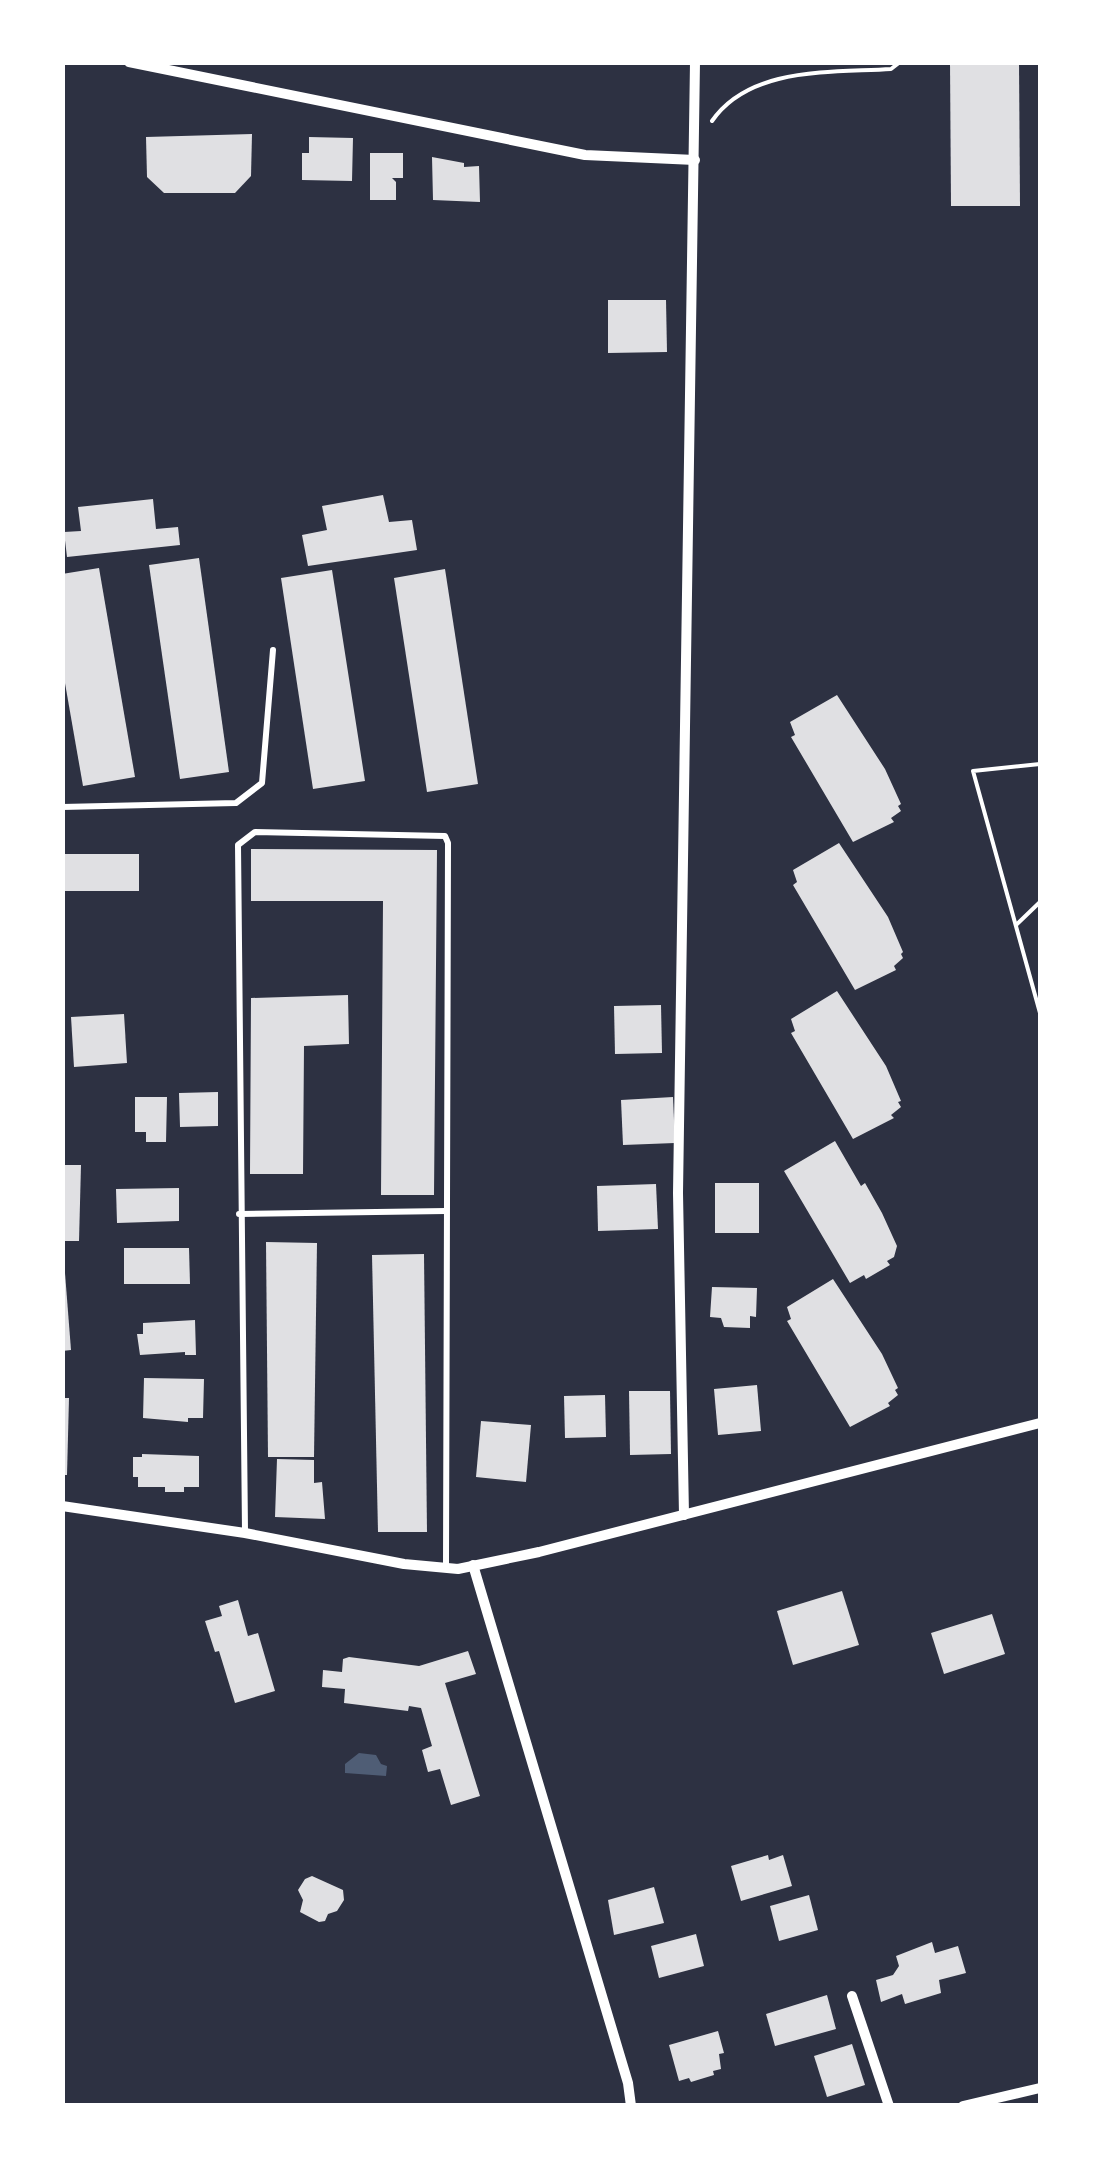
<svg xmlns="http://www.w3.org/2000/svg" width="1103" height="2168" viewBox="0 0 1103 2168" font-family="'PT Sans',sans-serif">
  <rect width="100%" height="100%" fill="#2d3142"/>
  <polygon fill="#4f5d75" points="359,1753 376,1755 381,1764 387,1766 386,1776 345,1773 345,1764"/>
  <g fill="#e0e0e3">
    <polygon points="950,62 1019,62 1020,206 951,206"/>
    <polygon points="252,134 251,176 235,193 164,193 147,177 146,137"/>
    <polygon points="309,137 353,138 352,181 302,180 302,153 309,153"/>
    <polygon points="370,153 403,153 403,178 392,178 396,182 396,200 370,200"/>
    <polygon points="432,157 464,163 464,167 479,166 480,202 433,200"/>
    <polygon points="608,300 666,300 667,352 608,353"/>
    <polygon points="383,495 389,522 412,520 417,550 308,566 302,535 327,530 322,506"/>
    <polygon points="153,499 156,529 178,527 180,545 67,557 64,532 81,531 78,507"/>
    <polygon points="199,558 229,772 180,779 149,565"/>
    <polygon points="99,568 135,777 83,786 62,666 62,574"/>
    <polygon points="445,569 478,784 427,792 394,578"/>
    <polygon points="332,570 365,781 313,789 281,578"/>
    <polygon points="837,695 885,769 901,804 898,806 901,811 891,818 894,822 853,842 791,737 795,735 790,722"/>
    <polygon points="839,843 888,917 903,952 901,954 903,958 894,966 896,970 855,990 793,885 797,882 793,870"/>
    <polygon points="251,849 437,850 434,1195 381,1195 383,901 251,901"/>
    <rect x="62" y="854" width="77" height="37"/>
    <polygon points="837,991 886,1066 901,1101 898,1102 901,1107 891,1115 894,1118 853,1139 791,1033 795,1031 791,1019"/>
    <polygon points="348,995 349,1044 304,1046 303,1174 250,1174 251,998"/>
    <polygon points="661,1005 662,1053 615,1054 614,1006"/>
    <polygon points="124,1014 127,1063 74,1067 71,1017"/>
    <polygon points="218,1092 218,1126 180,1127 179,1093"/>
    <polygon points="135,1097 167,1097 166,1142 146,1142 146,1132 135,1132"/>
    <polygon points="673,1097 675,1143 623,1145 621,1100"/>
    <polygon points="835,1141 861,1186 865,1183 882,1213 897,1246 894,1257 887,1261 890,1265 866,1279 864,1275 850,1283 784,1171"/>
    <polygon points="62,1165 81,1165 79,1241 62,1241"/>
    <rect x="715" y="1183" width="44" height="50"/>
    <polygon points="656,1184 658,1229 598,1231 597,1186"/>
    <polygon points="179,1188 179,1221 117,1223 116,1189"/>
    <polygon points="266,1242 317,1243 314,1457 268,1457"/>
    <polygon points="124,1248 189,1248 190,1284 124,1284"/>
    <polygon points="424,1254 427,1532 378,1532 372,1255"/>
    <polygon points="62,1273 65,1273 71,1350 62,1351"/>
    <polygon points="833,1279 882,1354 898,1388 895,1390 898,1395 888,1403 890,1406 850,1427 787,1321 791,1319 787,1307"/>
    <polygon points="712,1287 757,1288 756,1317 750,1316 750,1328 724,1327 721,1318 710,1317"/>
    <polygon points="195,1320 196,1355 185,1355 185,1352 140,1355 137,1334 143,1334 143,1323"/>
    <polygon points="144,1378 204,1379 203,1418 188,1418 188,1422 143,1418"/>
    <polygon points="757,1385 761,1431 718,1435 714,1389"/>
    <polygon points="629,1391 670,1391 671,1454 630,1455"/>
    <polygon points="605,1395 606,1437 565,1438 564,1396"/>
    <polygon points="62,1398 69,1398 67,1475 62,1475"/>
    <polygon points="481,1421 531,1425 526,1482 476,1477"/>
    <polygon points="142,1454 199,1456 199,1487 184,1487 184,1492 165,1492 165,1487 138,1487 138,1477 133,1477 133,1457 142,1457"/>
    <polygon points="277,1459 314,1460 314,1483 322,1482 325,1519 275,1517"/>
    <polygon points="842,1591 859,1645 793,1665 777,1611"/>
    <polygon points="238,1600 248,1636 258,1633 275,1691 235,1703 219,1651 215,1652 205,1621 222,1616 219,1606"/>
    <polygon points="992,1614 1005,1654 944,1674 931,1633"/>
    <polygon points="468,1651 476,1674 445,1683 480,1796 451,1805 440,1769 428,1772 422,1750 432,1746 421,1708 409,1706 408,1711 344,1703 345,1689 322,1687 323,1670 342,1672 343,1659 349,1657 419,1666"/>
    <polygon points="768,1855 769,1860 783,1855 792,1886 741,1901 731,1866"/>
    <polygon points="312,1876 343,1890 344,1900 337,1911 328,1914 325,1921 319,1922 300,1912 303,1900 298,1890 305,1879"/>
    <polygon points="654,1887 664,1923 614,1935 608,1900"/>
    <polygon points="809,1895 818,1930 779,1941 770,1906"/>
    <polygon points="696,1934 704,1966 659,1978 651,1946"/>
    <polygon points="932,1942 935,1953 958,1946 966,1973 939,1980 941,1993 905,2004 902,1994 881,2002 876,1980 893,1975 899,1966 896,1956"/>
    <polygon points="827,1995 836,2029 775,2046 766,2014"/>
    <polygon points="718,2031 724,2053 719,2054 721,2069 713,2071 714,2075 691,2082 689,2078 679,2081 669,2045"/>
    <polygon points="852,2044 865,2085 827,2097 814,2056"/>
  </g>
  <g fill="none" stroke-linecap="round" stroke-linejoin="round">
    <g stroke="#fff" stroke-width="4">
      <path d="M712 121C750 66 832 73 891 69L900 62"/>
      <polyline points="1040,764 973,771 1040,1013"/>
      <polyline points="1016,925 1040,902"/>
    </g>
    <g stroke="#fff" stroke-width="6">
      <polyline points="62,807 236,803 262,783 273,650"/>
      <polyline points="239,1214 446,1211"/>
      <polyline points="245,1532 238,845 255,832 445,836 448,843 446,1567"/>
    </g>
    <g stroke="#fff" stroke-width="10">
      <polyline points="129,62 585,155 695,160"/>
      <polyline points="62,1506 245,1533 404,1564 458,1569 539,1552 1040,1423"/>
      <polyline points="684,1515 678,1193 695,62"/>
      <polyline points="473,1565 628,2083 631,2106"/>
      <polyline points="852,1996 889,2106"/>
      <polyline points="963,2106 1040,2088"/>
    </g>
  </g>
  <rect width="1103" height="2168" fill="none" stroke="#ffffff" stroke-width="130"/>
</svg>
